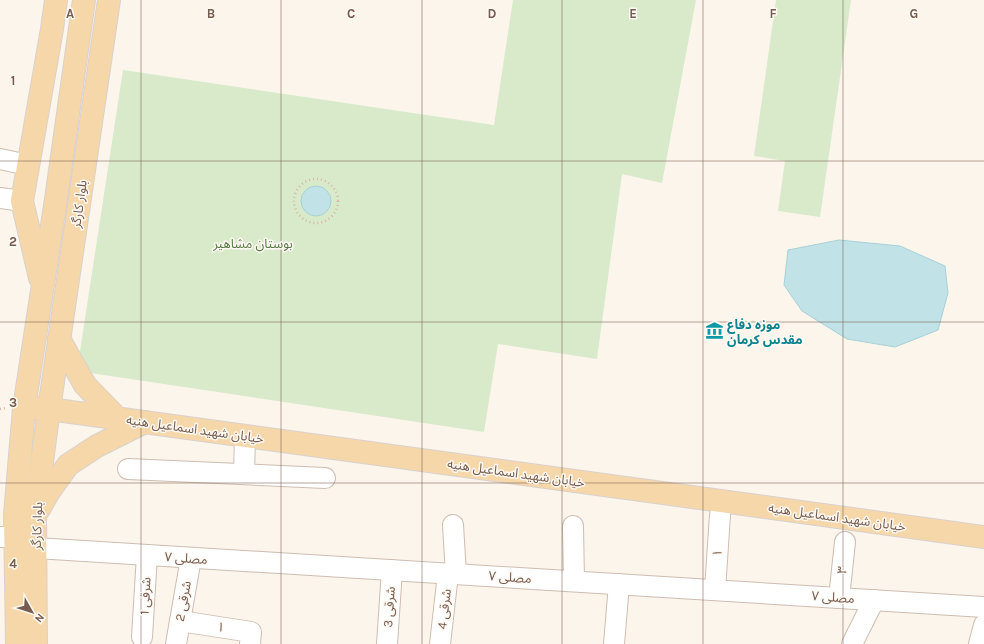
<svg xmlns="http://www.w3.org/2000/svg" width="984" height="644" viewBox="0 0 984 644" font-family="Karla,'Noto Sans Arabic',sans-serif">
  <rect width="100%" height="100%" fill="#fcf5ec"/>
  <g fill="#d8eaca">
    <polygon points="513,0 696,0 662,183 622,174 597,359 498,344 484,432 77,371 123,70 494,125"/>
    <polygon points="776,0 851,0 820,217 778,211 785,161 754,156"/>
  </g>
  <g fill="#c1e2e6" stroke="#a7d1d7">
    <circle cx="316" cy="201" r="15"/>
    <polygon points="839,240 900,246 945,266 948,293 938,330 895,347 847,339 802,311 784,285 788,250"/>
  </g>
  <g fill="none" stroke-linecap="round" stroke-linejoin="round">
    <defs>
      <g id="minor">
        <polyline points="0,159 28,165"/>
        <polyline points="0,198 22,201"/>
        <polyline points="128,469 325,478"/>
        <polyline points="244,474 245,436"/>
        <polyline points="453,525 456,574"/>
        <polyline points="573,526 574,581"/>
        <polyline points="0,537 15,537"/>
        <polyline points="36,548 984,607"/>
        <polyline points="715,590 720,515"/>
        <polyline points="839,598 845,542"/>
        <polyline points="180,621 251,632 250,644"/>
        <polyline points="142,637 147,555"/>
        <polyline points="176,644 191,558"/>
        <polyline points="387,644 392,570"/>
        <polyline points="440,644 448,574"/>
        <polyline points="614,644 619,584"/>
        <polyline points="852,644 874,600"/>
        <polyline points="979,644 984,625"/>
      </g>
      <g id="major">
        <polyline points="40,278 22,201 52,29 56,0"/>
        <polyline points="59,339 85,385 117,418"/>
        <polyline points="35,408 49,409 109,0"/>
        <polyline points="39,509 48,493 68,465 97,446 145,422"/>
        <polyline points="17,644 15,515 24,408 56,199 84,0"/>
        <polyline points="36,644 35,515 49,409 984,537"/>
      </g>
    </defs>
    <use href="#minor" stroke="#cebdb1" stroke-width="22"/>
    <use href="#major" stroke="#d9d1ce" stroke-width="24"/>
    <g stroke="#d6b8a7" stroke-width="2.5" stroke-dasharray="1 3" stroke-linecap="butt">
      <circle cx="316" cy="201" r="22"/>
      <polyline points="0,409 6,408"/>
    </g>
    <use href="#minor" stroke="#fff" stroke-width="20"/>
    <use href="#major" stroke="#f6d7a9" stroke-width="22"/>
  </g>
  <path fill="none" stroke="#775c4f" stroke-width="1" stroke-opacity="0.55" d="M141 0V644M281 0V644M422 0V644M562 0V644M703 0V644M843 0V644M0 161H984M0 322H984M0 483H984"/>
  <defs>
    <symbol id="museum-bare" viewBox="-9 -9 18 18"><path d="M0-6L6-3V-2H-6V-3ZM-5-1h2V3h-2ZM-1-1h2V3h-2ZM3-1h2V3H3ZM-6 4H6V6H-6Z" fill="#0f9aa8" stroke="#fef9f3" stroke-width="2.5" paint-order="stroke"/></symbol>
  </defs>
  <g fill-rule="evenodd">
    <use href="#museum-bare" x="702" y="318" width="25" height="25"/>
  </g>
  <g text-anchor="middle" dominant-baseline="central" stroke-width="3" stroke-linejoin="round" paint-order="stroke">
    <g font-size="13" fill="#775c4f" stroke="#fef9f3">
      <text transform="translate(79 204) rotate(-82)">بلوار کارگر</text>
      <text transform="translate(195 429) rotate(8)">خیابان شهید اسماعیل هنیه</text>
      <text transform="translate(516 473) rotate(8)">خیابان شهید اسماعیل هنیه</text>
      <text transform="translate(837 517) rotate(8)">خیابان شهید اسماعیل هنیه</text>
      <text transform="translate(37 526) rotate(-88)">بلوار کارگر</text>
      <text transform="translate(717 553) rotate(-86)">۱</text>
      <text transform="translate(186 558) rotate(4)">مصلی ۷</text>
      <text transform="translate(842 570) rotate(-84)">۳</text>
      <text transform="translate(510 577) rotate(4)">مصلی ۷</text>
      <text transform="translate(145 596) rotate(-87)">شرقی 1</text>
      <text transform="translate(833 597) rotate(4)">مصلی ۷</text>
      <text transform="translate(183 601) rotate(-80)">شرقی 2</text>
      <text transform="translate(389 607) rotate(-86)">شرقی 3</text>
      <text transform="translate(444 609) rotate(-83)">شرقی 4</text>
      <text transform="translate(221 627) rotate(9)">۱</text>
    </g>
    <g font-size="13" fill="#597c47" stroke="#fef9f3">
      <text x="253" y="243">بوستان مشاهیر</text>
    </g>
    <g font-size="13" font-weight="bold" fill="#0d838f" stroke="#fef9f3" text-anchor="start">
      <text x="727" y="324">موزه دفاع<tspan x="727" dy="15">مقدس کرمان</tspan></text>
    </g>
  </g>
  <g font-size="13" text-anchor="middle" font-weight="bold" fill="#775c4f" stroke="#fef9f3" stroke-width="3" stroke-linejoin="round" paint-order="stroke">
    <text x="70" y="18">A</text>
    <text x="211" y="18">B</text>
    <text x="351" y="18">C</text>
    <text x="492" y="18">D</text>
    <text x="633" y="18">E</text>
    <text x="773" y="18">F</text>
    <text x="914" y="18">G</text>
    <text x="13" y="85">1</text>
    <text x="13" y="246">2</text>
    <text x="13" y="407">3</text>
    <text x="13" y="568">4</text>
  </g>
  <g transform="translate(32 612) rotate(129)" stroke="#fef9f3" stroke-width="3" paint-order="stroke">
  <path d="M0-3L7 15L0 10L-7 15Z" fill="#775c4f"/>
  <text y="-6" font-size="11" font-weight="bold" text-anchor="middle" fill="#775c4f">N</text>
  </g>
</svg>
